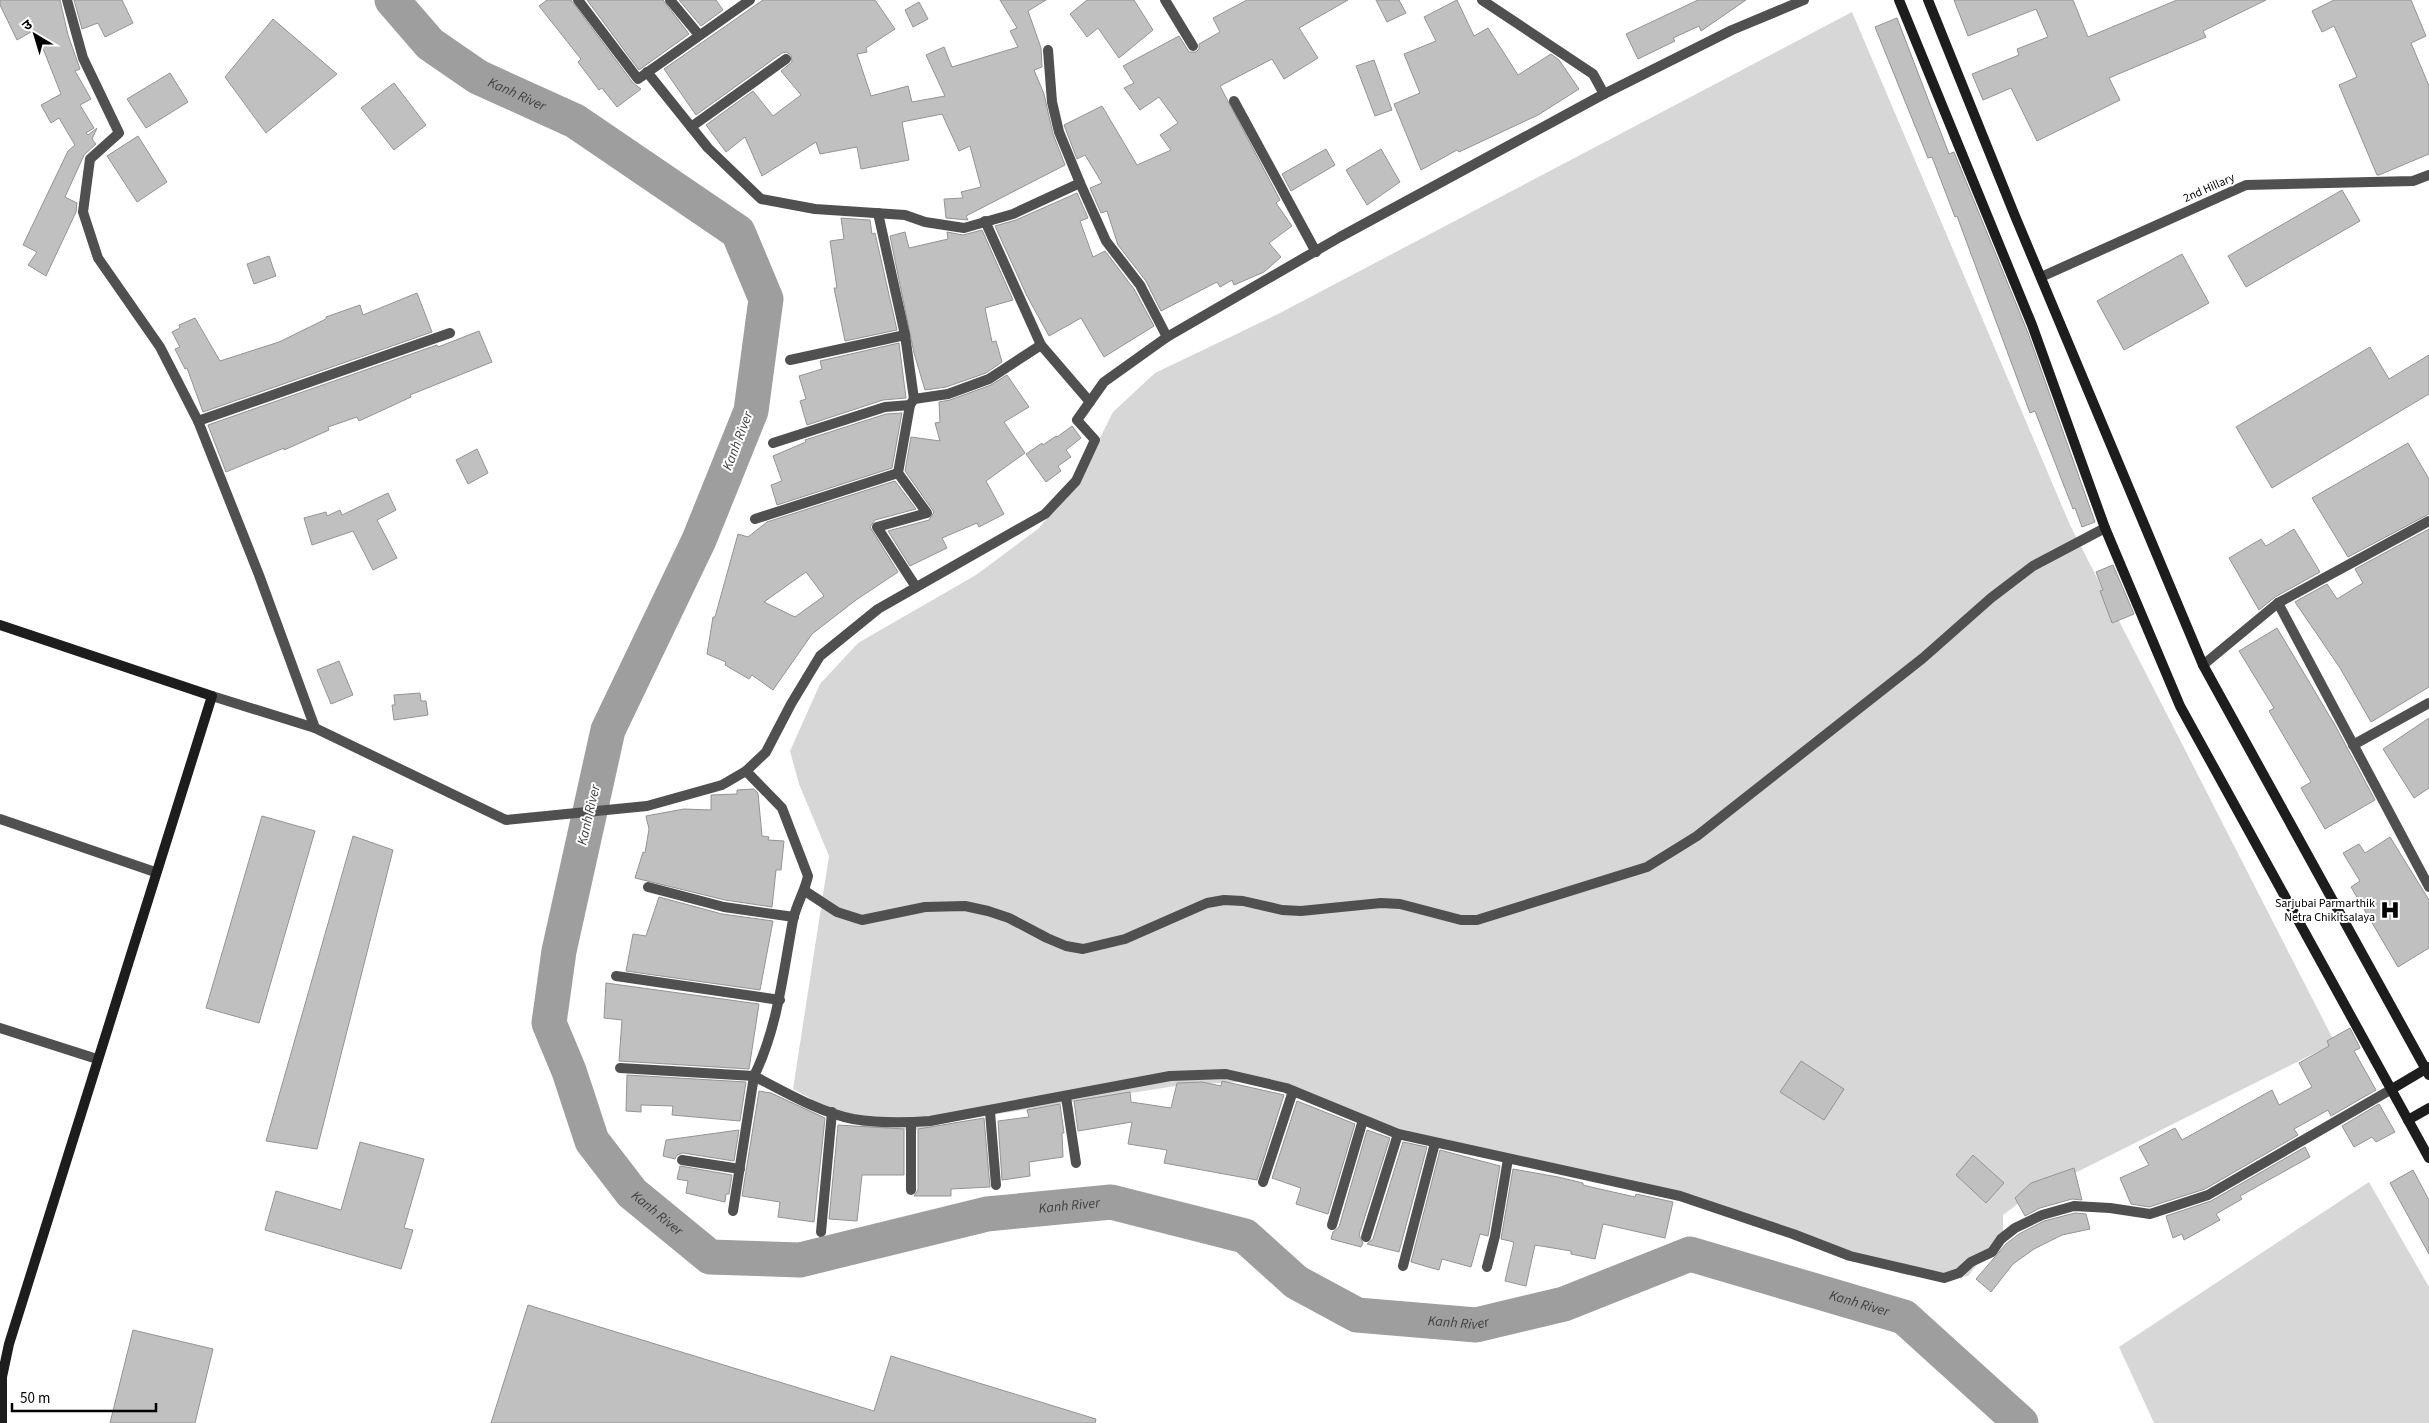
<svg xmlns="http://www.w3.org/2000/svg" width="2429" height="1423" viewBox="0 0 2429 1423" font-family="'Source Sans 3','Noto Sans Devanagari',sans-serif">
  <rect width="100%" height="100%" fill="#fff"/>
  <g fill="#d7d7d7">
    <polygon points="1852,12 2070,525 2335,1043 2027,1197 2003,1215 2003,1232 1968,1276 1941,1280 1902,1274 1739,1216 1636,1189 1439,1146 1256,1081 1182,1085 953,1121 916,1130 867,1129 793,1089 829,856 799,784 790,751 820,684 858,643 976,575 1039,528 1080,478 1113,412 1155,373 1278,314"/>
    <polygon points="2369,1182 2429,1287 2429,1423 2154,1423 2119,1347"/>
  </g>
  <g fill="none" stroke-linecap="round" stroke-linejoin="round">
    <path stroke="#9e9e9e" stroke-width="35" id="s1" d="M392 0 430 44 478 77 575 121 738 232 766 299 751 411 699 540 608 730 559 951 549 1023 569 1071 592 1141 632 1193 710 1257 800 1260 987 1214 1111 1202 1245 1236 1296 1282 1357 1315 1476 1325 1564 1304 1690 1254 1904 1317 2021 1423"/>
  </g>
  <g fill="#c0c0c0" stroke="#949494" fill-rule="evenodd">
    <polygon points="0,0 60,0 68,35 80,69 75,71 91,99 80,105 94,128 86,133 88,135 97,128 92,139 96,144 84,155 65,197 77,203 76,212 46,276 28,265 37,252 23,245 68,151 75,145 59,118 51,123 41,105 61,94 42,46 38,48 31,32 17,40 0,5"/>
    <polygon points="74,0 122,0 133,23 105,37 98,23 82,29"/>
    <polygon points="547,0 571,0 633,83 641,89 617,107 602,88 599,90 578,62 581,59 539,6"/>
    <polygon points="587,0 663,0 689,34 639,70"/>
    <polygon points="679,0 716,0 723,10 701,26"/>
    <polygon points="763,0 875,0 895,29 866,48 867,52 857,54 871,96 908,86 912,102 945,96 926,55 944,47 952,67 1018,47 1010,31 1017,28 1000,0 1046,0 1028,11 1041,48 1042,67 1034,70 1044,94 1053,134 1065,165 966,216 968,220 946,218 944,199 963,198 961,192 981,187 970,146 959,151 942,114 902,122 909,160 861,169 857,147 820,154 816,142 762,176 745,137 726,152 706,125 753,91 773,116 801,95 781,71 792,62 791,55 786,52 782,53 696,115 664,69"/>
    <polygon points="1087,0 1134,0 1153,30 1119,58 1098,28 1087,37 1070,14"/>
    <polygon points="1247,0 1348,0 1299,28 1318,58 1284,79 1272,59 1220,86 1280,200 1276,203 1292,226 1269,243 1281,257 1264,272 1234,285 1232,280 1220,287 1217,282 1161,311 1146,281 1118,245 1107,211 1101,213 1090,188 1102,183 1085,155 1077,159 1064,125 1102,106 1137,165 1171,150 1160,135 1178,123 1159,97 1140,110 1124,88 1134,83 1123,66 1179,36 1189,52 1196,52 1199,49 1199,44 1220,32 1213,18"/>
    <polygon points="1376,0 1399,0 1406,13 1387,22"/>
    <polygon points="1457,0 1474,36 1488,28 1518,75 1551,54 1559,60 1579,89 1538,115 1459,152 1457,150 1421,170 1394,104 1420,93 1404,54 1436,41 1424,17"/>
    <polygon points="1698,0 1746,0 1701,31 1699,26 1673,38 1675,41 1638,59 1626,34"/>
    <polygon points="1954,0 2073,0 2088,37 2177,0 2266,0 2203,31 2206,37 2109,78 2120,100 2037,141 2011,88 1983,100 1972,74 2019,55 2017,49 2048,37 2036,9 1968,36"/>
    <polygon points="2334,0 2411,0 2426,36 2411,43 2429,86 2429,154 2379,175 2377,175 2339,85 2357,77 2334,26 2322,32 2312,11"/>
    <polygon points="919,2 928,19 913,27 905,10"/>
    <polygon points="1897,18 1949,154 1954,152 2028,333 2095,522 2082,527 2075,508 2073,509 2035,411 2030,413 1957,216 1955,217 1932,157 1928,158 1875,27"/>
    <polygon points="273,19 337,74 266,133 225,77"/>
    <polygon points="1374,60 1392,110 1375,116 1356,66"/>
    <polygon points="170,73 188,102 146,128 127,99"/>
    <polygon points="394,83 426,125 394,150 361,108"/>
    <polygon points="138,136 167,182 137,202 107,156"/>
    <polygon points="1326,149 1335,165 1291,191 1282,174"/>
    <polygon points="1381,149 1400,182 1367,205 1346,170"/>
    <polygon points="2342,190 2360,221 2246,287 2228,256"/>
    <polygon points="1077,193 1088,218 1080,221 1093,257 1105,251 1134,289 1154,326 1104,357 1081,318 1049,336 1027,296 995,226 1016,220"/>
    <polygon points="841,218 870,220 872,234 875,233 897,330 845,341 834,288 837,288 830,241 844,239"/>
    <polygon points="982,230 1013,300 985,308 992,342 996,341 1002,362 986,373 946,387 925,390 914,353 890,236 905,232 909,248 948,239 947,232 963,235"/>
    <polygon points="2182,254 2209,303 2124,350 2097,301"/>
    <polygon points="269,256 276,276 254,284 247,264"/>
    <polygon points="417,293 432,332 203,412 187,368 185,369 175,349 180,347 172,332 180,328 179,325 195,318 220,361 279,342 326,319 326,317 360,305 363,315"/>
    <polygon points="479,331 492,362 410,395 411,397 359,421 357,417 328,427 329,430 284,450 284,448 226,472 208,425 437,345 438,347"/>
    <polygon points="899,343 906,398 883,400 807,425 800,401 806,399 799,376 822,369 820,361"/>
    <polygon points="2370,347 2389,379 2429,355 2429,394 2272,488 2236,427"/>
    <polygon points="1007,375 1029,407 1004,422 1025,453 986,481 1004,514 979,527 977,523 942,538 947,548 910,566 888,531 929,520 934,512 905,471 911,437 940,441 935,423 940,422 939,402 950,400 991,385"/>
    <polygon points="902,413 892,468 777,505 771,485 782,481 773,456 806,442 805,440 886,414"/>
    <polygon points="1072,426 1081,438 1066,450 1071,457 1058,466 1061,471 1046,482 1026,454 1042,443 1043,445 1056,436 1057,437"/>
    <polygon points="2408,443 2429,479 2429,514 2348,557 2312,498"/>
    <polygon points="477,449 488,473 468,484 456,460"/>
    <path d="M895 481 916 509 875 520 870 527 898 572 856 600 812 634 773 690 752 675 749 679 725 665 726 662 707 654 713 617H715L738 534 748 537 767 522ZM806 572 824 596 795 617 764 602Z"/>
    <polygon points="388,493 396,510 377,520 397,558 373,570 353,531 312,545 304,518 326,512 327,516 340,510 342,515"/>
    <polygon points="2294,529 2320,572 2275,597 2259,610 2229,558 2261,539 2266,546"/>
    <polygon points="2429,529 2429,687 2371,722 2340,668 2295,602 2327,584 2337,599 2363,583 2355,569"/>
    <polygon points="2113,565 2134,614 2112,623 2100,591 2103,590 2096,572"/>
    <polygon points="2277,628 2336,727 2375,800 2325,829 2301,788 2311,782 2269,711 2274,708 2239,651"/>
    <polygon points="339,661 353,695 331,704 317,670"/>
    <polygon points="420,693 421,701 426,701 428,715 394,720 392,705 395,705 394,695"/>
    <polygon points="2429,718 2429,788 2414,798 2383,749"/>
    <polygon points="754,789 758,793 762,836 769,837 768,840 784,841 781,870 776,870 772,907 725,900 635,878 643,852 645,853 649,829 646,816 684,809 711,810 711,795 737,794 737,790"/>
    <polygon points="262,816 315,831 259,1023 206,1008"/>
    <polygon points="353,836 393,850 317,1149 266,1141"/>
    <polygon points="2390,837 2429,900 2429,948 2398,967 2351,887 2360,881 2343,853 2359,844 2365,853"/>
    <polygon points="659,897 722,914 773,921 760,990 626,971 633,934 646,936"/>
    <polygon points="606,983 759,1004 749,1069 619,1061 622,1020 604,1018"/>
    <polygon points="2350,1028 2360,1048 2354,1051 2376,1090 2331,1116 2328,1110 2294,1129 2298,1135 2205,1189 2149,1207 2131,1204 2120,1178 2149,1165 2139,1147 2175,1128 2182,1140 2272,1090 2279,1105 2312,1087 2299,1063 2329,1046 2327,1041"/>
    <polygon points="1801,1061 1844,1089 1824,1120 1780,1092"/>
    <polygon points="627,1075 746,1082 740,1121 672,1115 673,1106 641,1105 641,1112 626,1111"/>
    <polygon points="1222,1081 1284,1095 1257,1180 1164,1163 1167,1150 1128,1144 1132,1122 1078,1131 1074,1101 1130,1092 1131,1102 1171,1108 1177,1083 1202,1082 1221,1086"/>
    <polygon points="759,1091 771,1093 825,1118 814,1222 778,1217 780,1202 742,1196"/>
    <polygon points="1297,1101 1355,1124 1328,1214 1296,1204 1301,1188 1272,1178"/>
    <polygon points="1060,1104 1064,1133 1062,1133 1063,1157 1029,1162 1030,1176 1002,1180 998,1121 1029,1117 1027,1110"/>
    <polygon points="2379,1104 2395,1132 2376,1142 2372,1137 2354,1147 2342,1126"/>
    <polygon points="984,1118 990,1187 951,1189 951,1196 914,1196 918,1190 918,1129"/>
    <polygon points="838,1125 904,1129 904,1175 862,1175 857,1221 829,1219"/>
    <polygon points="739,1130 734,1161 683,1153 677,1155 675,1159 663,1156 666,1140"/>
    <polygon points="1367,1130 1390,1138 1359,1235 1363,1243 1361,1247 1331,1239 1333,1232 1339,1227"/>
    <polygon points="360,1142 424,1159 404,1228 413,1230 401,1269 265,1230 276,1191 341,1210"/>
    <polygon points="1403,1142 1427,1147 1399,1252 1367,1244 1373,1239"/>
    <polygon points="2305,1147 2310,1157 2240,1196 2242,1199 2216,1214 2220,1220 2184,1240 2182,1234 2173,1238 2166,1216 2211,1201"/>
    <polygon points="1440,1150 1500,1166 1488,1236 1480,1234 1471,1267 1442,1259 1439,1270 1411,1262"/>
    <polygon points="1973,1155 2004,1183 1986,1203 1956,1175"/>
    <polygon points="680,1166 732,1175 729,1194 726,1194 725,1202 686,1193 688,1181 677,1179"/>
    <polygon points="2074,1168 2082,1200 2072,1199 2040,1208 2025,1216 2015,1198 2031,1183"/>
    <polygon points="1513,1169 1558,1177 1583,1183 1583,1185 1591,1187 1635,1197 1636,1194 1673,1202 1665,1238 1603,1224 1595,1259 1571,1254 1571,1251 1535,1245 1526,1286 1505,1281 1514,1242 1501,1239"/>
    <polygon points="2413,1170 2429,1200 2429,1254 2390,1183"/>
    <polygon points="2075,1213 2086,1214 2090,1229 2062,1235 2034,1249 2013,1264 1991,1292 1976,1279 2006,1244 2019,1234 2044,1221"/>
    <polygon points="528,1305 874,1411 891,1356 1096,1419 1095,1423 491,1423"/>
    <polygon points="133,1330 213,1349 195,1423 110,1423"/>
  </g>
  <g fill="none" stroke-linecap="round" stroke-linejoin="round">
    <g stroke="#505050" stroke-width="10">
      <polyline points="67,0 83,58 119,133 90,159 83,212 98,258 160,347 198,421 259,575 315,728"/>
      <polyline points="578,0 638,79 750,0"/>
      <polyline points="670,0 699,35"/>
      <polyline points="1165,0 1193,46"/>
      <polyline points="1482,0 1593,74 1604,94"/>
      <polyline points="1048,50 1052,102 1059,132 1080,183"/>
      <polyline points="647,72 708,148 761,199 815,209 905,215 925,222 964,228 1013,214 1080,183 1106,241 1140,285 1167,337"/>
      <polyline points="1234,101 1316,252"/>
      <polyline points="691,127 786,59"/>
      <polyline points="878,213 905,335 914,399"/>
      <polyline points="985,221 1041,345 1090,402"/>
      <polyline points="2041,277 2246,185 2413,181 2429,175"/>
      <polyline points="790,360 905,335"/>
      <polyline points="910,405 898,473 927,513 877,527 916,587"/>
      <polyline points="198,421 450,333"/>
      <polyline points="773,443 885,407 910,405 914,399 948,394 989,379 1041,345"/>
      <polyline points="755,519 898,473"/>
      <polyline points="2278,603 2429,887"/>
      <polyline points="2203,665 2278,603 2429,521"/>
      <polyline points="212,696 315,728 506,820 647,806 722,785 746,771 766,752 791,704 820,656 878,609 1045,514 1076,481 1095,440 1077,420 1104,382 1167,337 1340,237 1604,94 1732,30 1804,0"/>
      <polyline points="2353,745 2429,703"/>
      <path d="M746 771 782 808 808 876C805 891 796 905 793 920 783 973 778 1027 754 1076 783 1091 821 1113 853 1119 878 1123 905 1123 930 1121L1170 1076 1226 1074 1286 1088 1398 1134 1680 1196 1793 1234 1850 1256 1944 1278 1959 1273 1971 1262 1992 1252 2001 1239 2015 1228 2042 1215 2074 1206 2110 1208 2150 1214 2208 1195 2392 1089"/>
      <polyline points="0,819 155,872"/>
      <polyline points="648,887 724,907 794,917"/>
      <polyline points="805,891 837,912 862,920 925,907 965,906 988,911 1009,918 1047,938 1066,946 1083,949 1125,939 1207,903 1224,900 1243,901 1282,910 1301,911 1381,903 1400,904 1461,920 1477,920 1647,867 1697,836 1923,658 1991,598 2033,566 2105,528"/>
      <polyline points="616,976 780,1000"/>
      <polyline points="0,1028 97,1059"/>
      <polyline points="620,1068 754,1076 733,1211"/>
      <polyline points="1066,1097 1076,1163"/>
      <polyline points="990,1112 996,1185"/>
      <polyline points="911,1123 911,1190"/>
      <polyline points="682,1160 740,1169"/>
      <polyline points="1263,1182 1293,1091"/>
      <polyline points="1332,1225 1363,1120"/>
      <polyline points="821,1232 832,1112"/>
      <polyline points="1366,1237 1398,1134"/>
      <polyline points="1403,1266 1435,1143"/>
      <polyline points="1487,1267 1495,1236 1508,1159"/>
    </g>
    <g stroke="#1d1d1d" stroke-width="10">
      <polyline points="1899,0 2032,325 2105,528 2180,706 2429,1158"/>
      <polyline points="1928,0 2015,216 2203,665 2429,1075"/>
      <polyline points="0,625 212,696 9,1344 2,1377 2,1423"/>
      <polyline points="2392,1089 2429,1067"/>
      <polyline points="2408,1120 2429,1108"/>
    </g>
  </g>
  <defs>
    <symbol id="hospital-bare" viewBox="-9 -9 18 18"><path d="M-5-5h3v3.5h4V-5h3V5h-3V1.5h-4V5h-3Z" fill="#000" stroke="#fff" stroke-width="2.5" paint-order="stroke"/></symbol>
  </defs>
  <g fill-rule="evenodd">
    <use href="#hospital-bare" x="2376" y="896" width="28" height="28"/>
  </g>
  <g text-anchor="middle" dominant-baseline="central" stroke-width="4" stroke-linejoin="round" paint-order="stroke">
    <g font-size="12" fill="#000" stroke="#fff">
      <text transform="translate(2209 188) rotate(-24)">2nd Hillary</text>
    </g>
    <g font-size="12" fill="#000" stroke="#fff" text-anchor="end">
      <text x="2375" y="903">Sarjubai Parmarthik<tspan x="2375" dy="14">Netra Chikitsalaya</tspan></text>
    </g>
    <g font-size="14" font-style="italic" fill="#3f3f3f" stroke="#fff">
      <text stroke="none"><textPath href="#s1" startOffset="159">Kanh River</textPath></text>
      <text transform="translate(738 441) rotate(-69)">Kanh River</text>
      <text transform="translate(589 815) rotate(-77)">Kanh River</text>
      <text stroke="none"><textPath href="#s1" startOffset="1912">Kanh River</textPath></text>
      <text stroke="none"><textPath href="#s1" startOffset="1478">Kanh River</textPath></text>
      <text stroke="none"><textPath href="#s1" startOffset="2752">Kanh River</textPath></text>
      <text stroke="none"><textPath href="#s1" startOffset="2332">Kanh River</textPath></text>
    </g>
  </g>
  <g transform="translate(35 35) rotate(322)" stroke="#ffffff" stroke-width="4" paint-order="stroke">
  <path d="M0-4L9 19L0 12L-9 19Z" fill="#000000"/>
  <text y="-8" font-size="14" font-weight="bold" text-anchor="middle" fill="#000000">उ</text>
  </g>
  <path d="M12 1403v8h144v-8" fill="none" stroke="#000000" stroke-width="2.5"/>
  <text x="20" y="1403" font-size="15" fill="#000000" stroke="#ffffff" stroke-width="4" paint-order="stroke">50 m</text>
</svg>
